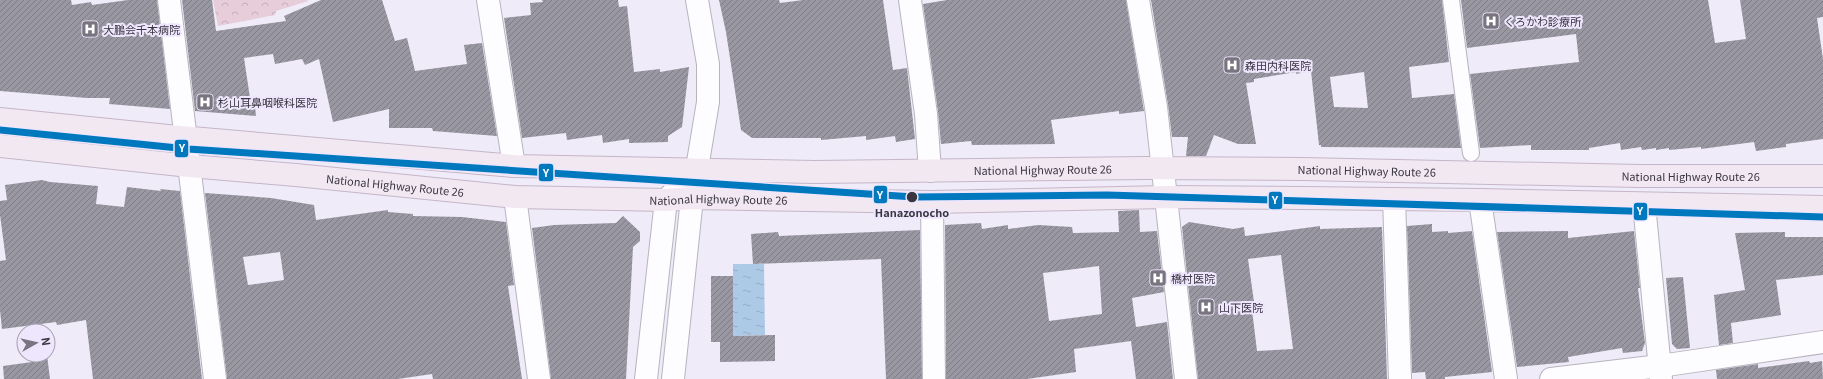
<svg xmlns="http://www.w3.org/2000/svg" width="1823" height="379" viewBox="0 0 1823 379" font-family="Georgia,'Noto Sans JP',serif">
  <defs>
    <pattern id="forest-crowns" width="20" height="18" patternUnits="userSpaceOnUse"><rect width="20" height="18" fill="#e7ccd9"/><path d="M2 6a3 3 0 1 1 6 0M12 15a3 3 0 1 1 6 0" fill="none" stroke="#c7b0bb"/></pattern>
    <pattern id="water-ripples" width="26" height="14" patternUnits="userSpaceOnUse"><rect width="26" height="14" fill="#acc9e6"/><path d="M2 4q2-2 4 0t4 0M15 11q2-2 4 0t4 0" fill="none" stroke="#95adc6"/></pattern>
    <pattern id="building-hatch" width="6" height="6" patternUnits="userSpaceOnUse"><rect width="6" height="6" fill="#9998a2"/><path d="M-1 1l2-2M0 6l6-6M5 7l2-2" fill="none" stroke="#7e7d85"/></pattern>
  </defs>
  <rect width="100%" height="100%" fill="#efebf8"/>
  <polygon fill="url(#forest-crowns)" points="213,0 307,0 308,1 276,11 275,15 218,26"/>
  <polygon fill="url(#water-ripples)" points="733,264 764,264 765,335 733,336"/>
  <g fill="url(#building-hatch)" fill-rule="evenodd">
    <polygon points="0,0 71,0 72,5 91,2 92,5 128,0 157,0 170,109 109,104 110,98 87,98 0,91"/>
    <polygon points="182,0 212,0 216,31 286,21 284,16 321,0 382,0 395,41 407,38 415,71 467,64 464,45 482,43 497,136 433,131 432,128 389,128 389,109 333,122 319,59 305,65 302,59 275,64 273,54 244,58 250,98 254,98 256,116 195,111"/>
    <polygon points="542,0 618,0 619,7 627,6 634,72 660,69 660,72 689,67 682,127 668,136 668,142 629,143 629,139 603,143 602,135 567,140 566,133 522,138 504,18 531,15 530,3 543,2"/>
    <polygon points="719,0 779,0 780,3 803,0 883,0 893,70 907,68 915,139 896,142 895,136 866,140 866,136 821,140 821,138 752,138 741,130 726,32"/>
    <polygon points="947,0 1126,0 1144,111 1119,114 1119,111 1051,120 1055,144 972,145 971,141 941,144 938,112 923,4"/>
    <path d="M1151 0H1442L1449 62 1409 67 1412 98 1454 94 1461 148 1321 147V145H1319L1311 71 1296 74V72L1254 79V82L1246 83 1256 144H1238L1214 135 1206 156H1186L1188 137H1172L1168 105ZM1364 72 1368 108 1334 107 1330 77Z"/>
    <polygon points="1461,0 1708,0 1715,43 1746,39 1740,0 1823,0 1823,17 1817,18 1823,59 1823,139 1786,144 1786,147 1756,151 1754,142 1701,149 1701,147 1669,150 1669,148 1656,150 1656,148 1642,150 1641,147 1621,150 1620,143 1589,148 1589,150 1531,150 1531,145 1480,148 1470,74 1579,62 1576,34 1467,48"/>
    <polygon points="42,180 50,182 98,186 96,204 124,207 127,187 161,191 160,189 180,191 202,379 93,379 86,320 57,325 56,322 2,329 0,310 0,261 6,260 0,215 0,201 7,200 5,185"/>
    <path d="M205 193 271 198 314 205 316 220 388 210V212L413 214V216L462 217 506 222 514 285 508 286 522 379H433L432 374 398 379H227ZM280 252 284 280 248 285 243 257Z"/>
    <path d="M1139 210 1140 232 1157 231 1164 292 1132 298 1136 327 1167 322 1173 379H1136L1131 341 1074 349 1076 372 1027 379H946L945 225 981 223 982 229 1008 225V229L1038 225 1072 227 1073 233 1119 232 1118 211ZM1099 266 1102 314 1049 321 1043 273Z"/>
    <polygon points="623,216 640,232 640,241 633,247 626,379 551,379 532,228 554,225 616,223"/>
    <path d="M1189 222 1233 229 1244 227 1245 236 1320 226V229L1382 227 1387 379H1198L1182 227ZM1281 255 1293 349 1257 351 1252 310 1251 302H1254L1248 259Z"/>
    <polygon points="1432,224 1432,232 1448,231 1448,233 1472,231 1492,372 1445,377 1445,379 1426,379 1425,372 1412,373 1407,226"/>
    <polygon points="920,230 922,379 886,379 881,259 753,264 751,234 778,232 779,236"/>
    <polygon points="1568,231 1568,238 1634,231 1640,288 1638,288 1645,343 1642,351 1623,353 1622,348 1568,357 1569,362 1517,367 1497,232"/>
    <polygon points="1785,232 1785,237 1823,237 1823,275 1776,280 1781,315 1731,323 1733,343 1719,345 1714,295 1745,290 1735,233"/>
    <polygon points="711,276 733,276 733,336 775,335 775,361 720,362 720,342 711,342"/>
    <polygon points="1683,277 1690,348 1677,349 1672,344 1666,278"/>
    <polygon points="31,355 47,355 50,379 4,379 3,366 32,362"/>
    <polygon points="1809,361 1810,363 1822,361 1823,379 1717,379 1716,370 1758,364 1758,368"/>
  </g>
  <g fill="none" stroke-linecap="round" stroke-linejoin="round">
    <defs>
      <polyline id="pedestrian" points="1451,0 1471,153"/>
      <g id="minor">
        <polyline points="169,0 215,379"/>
        <polyline points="488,0 514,166"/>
        <polyline points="910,0 926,114 930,171"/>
        <polyline points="1138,0 1156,107 1186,379"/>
        <polyline points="515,197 539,379"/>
        <polyline points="1394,199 1400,379"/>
        <polyline points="1480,200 1506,379"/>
        <polyline points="932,202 934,379"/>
        <polyline points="1551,379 1660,366 1823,342"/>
      </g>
      <g id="tertiary">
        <polyline points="1644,204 1661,379"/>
        <polyline points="646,379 666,200 679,187"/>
        <polyline points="673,379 692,198 708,102 708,64 697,0"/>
      </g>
      <g id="trunk">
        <path id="s1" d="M0 119 168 136 514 166 815 172 1147 168 1303 169 1640 176H1823"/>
        <path id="s2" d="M0 146 190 166 296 175 515 197 666 200 692 198 932 202 1165 197 1303 198 1480 200 1823 207"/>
      </g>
    </defs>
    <use href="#pedestrian" stroke="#b7b4be" stroke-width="18"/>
    <use href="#minor" stroke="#b7b4be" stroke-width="24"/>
    <use href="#tertiary" stroke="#b7b4be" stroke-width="24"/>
    <use href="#trunk" stroke="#c4b6c8" stroke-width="24"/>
    <use href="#pedestrian" stroke="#fdfcfe" stroke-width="16"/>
    <use href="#minor" stroke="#fdfcfe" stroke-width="22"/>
    <use href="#tertiary" stroke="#fdfcfe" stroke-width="22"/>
    <use href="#trunk" stroke="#f2e8f2" stroke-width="22"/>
    <defs>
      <polyline id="metro-1" points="0,130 188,149 914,197 1107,195 1823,217"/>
    </defs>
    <use href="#metro-1" stroke="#eee6fd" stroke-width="10"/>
    <use href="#metro-1" stroke="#0078be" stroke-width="7"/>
  </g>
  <defs>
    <symbol id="hospital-square" viewBox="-11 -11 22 22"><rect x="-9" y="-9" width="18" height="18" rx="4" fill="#797580" stroke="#eee6fd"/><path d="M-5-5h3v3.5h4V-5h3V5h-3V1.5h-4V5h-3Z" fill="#fff"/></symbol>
  </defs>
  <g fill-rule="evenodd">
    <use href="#hospital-square" x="1481" y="11" width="20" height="20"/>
    <use href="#hospital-square" x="80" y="19" width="20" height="20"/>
    <use href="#hospital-square" x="1222" y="55" width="20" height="20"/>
    <use href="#hospital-square" x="195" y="92" width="20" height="20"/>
    <use href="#hospital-square" x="1148" y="268" width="20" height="20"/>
    <use href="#hospital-square" x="1196" y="297" width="20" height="20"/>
  </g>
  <circle fill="#393640" stroke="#eee6fd" stroke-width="1.5" cx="912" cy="197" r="6"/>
  <g text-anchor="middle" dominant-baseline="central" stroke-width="4" stroke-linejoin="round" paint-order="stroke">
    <g font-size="11" fill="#393640" stroke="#eee6fd" text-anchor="start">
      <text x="1504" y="21">くろかわ診療所</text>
      <text x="103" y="29">大鵬会千本病院</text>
      <text x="1245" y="65">森田内科医院</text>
      <text x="218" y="102">杉山耳鼻咽喉科医院</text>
      <text x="1171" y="278">橋村医院</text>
      <text x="1219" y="307">山下医院</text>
    </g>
    <g font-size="11" fill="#393640" stroke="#eee6fd">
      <text stroke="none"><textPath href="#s1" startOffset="1045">National Highway Route 26</textPath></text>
      <text stroke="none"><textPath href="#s1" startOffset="1369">National Highway Route 26</textPath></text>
      <text stroke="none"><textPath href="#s1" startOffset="1693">National Highway Route 26</textPath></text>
      <text stroke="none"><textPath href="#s2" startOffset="397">National Highway Route 26</textPath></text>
      <text stroke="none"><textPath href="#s2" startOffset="721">National Highway Route 26</textPath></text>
    </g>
    <g font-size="11" font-weight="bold" fill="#393640" stroke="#eee6fd">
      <text x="912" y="212">Hanazonocho</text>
    </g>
  </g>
  <g stroke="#eee6fd" stroke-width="1.5">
    <rect x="174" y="139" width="15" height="19" rx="4" fill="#0078be"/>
    <rect x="538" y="163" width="16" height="19" rx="4" fill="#0078be"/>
    <rect x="873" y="185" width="15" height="19" rx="4" fill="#0078be"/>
    <rect x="1268" y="191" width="15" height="19" rx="4" fill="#0078be"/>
    <rect x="1633" y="202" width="15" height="19" rx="4" fill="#0078be"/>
  </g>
  <g font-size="11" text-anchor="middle" font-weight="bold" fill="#fff">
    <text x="182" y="152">Y</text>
    <text x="546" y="177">Y</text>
    <text x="880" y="199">Y</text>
    <text x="1275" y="204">Y</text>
    <text x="1640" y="215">Y</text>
  </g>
  <g transform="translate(36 343) rotate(82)"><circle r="19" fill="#eee6fd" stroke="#a6a0b1"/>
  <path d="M0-3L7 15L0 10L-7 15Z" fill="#797580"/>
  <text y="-6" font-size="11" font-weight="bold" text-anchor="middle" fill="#393640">N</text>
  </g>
</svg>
